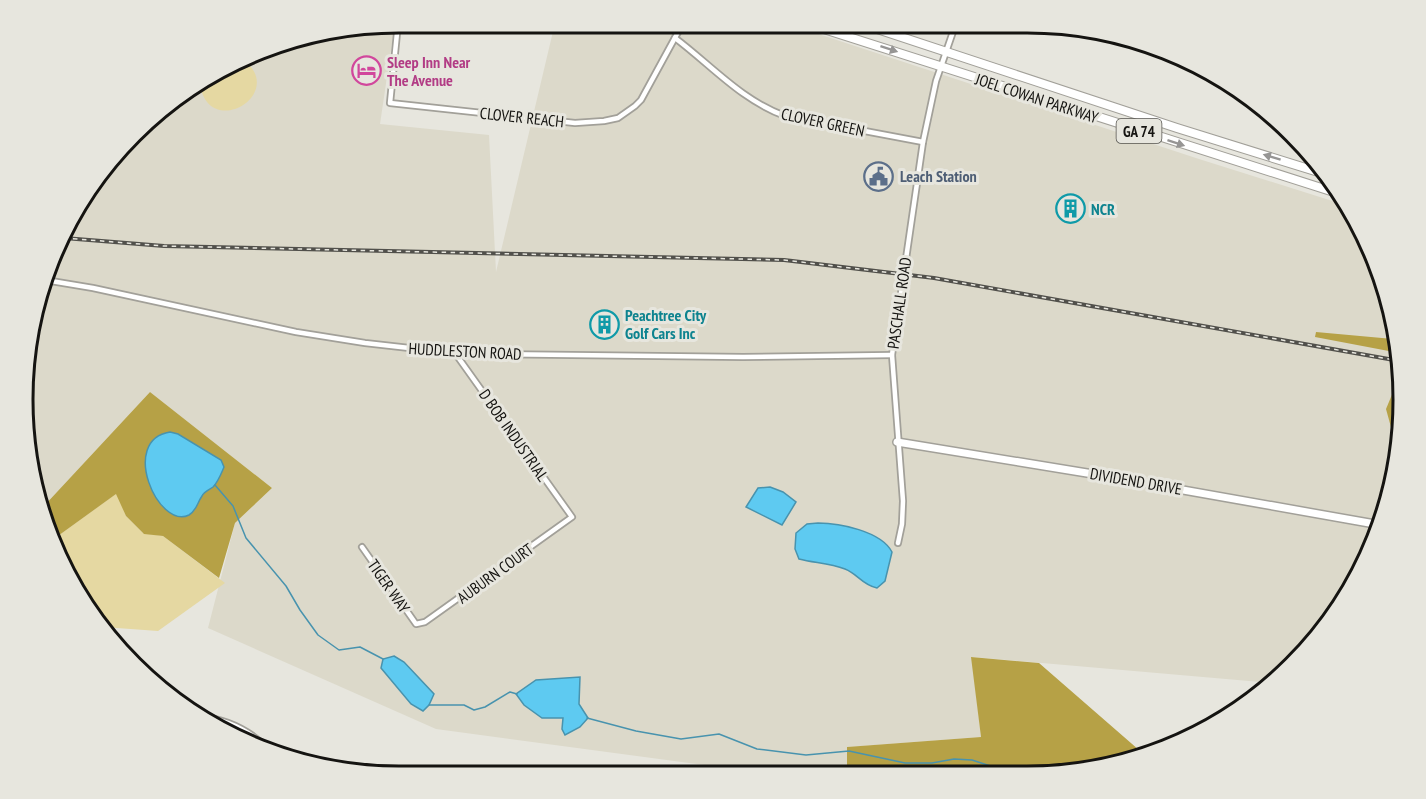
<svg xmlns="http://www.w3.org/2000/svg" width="1426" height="799" viewBox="0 0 1426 799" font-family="'PT Sans Narrow',sans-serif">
  <rect width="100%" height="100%" fill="#e7e6de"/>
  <polygon fill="#dcd9ca" points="395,23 380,124 489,135 496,272 555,23 785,23 1199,159 1342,204 1391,302 1400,449 1353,588 1293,666 1272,683 972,657 981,737 848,747 847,774 771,774 436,729 208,628 235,523 272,488 150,392 43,507 23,424 35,302 86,190 170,100 279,42"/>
  <g fill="#e5d8a2">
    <path d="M245 61C286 95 208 140 200 84Z"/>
    <polygon points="117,493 126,516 143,533 163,536 225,583 158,631 103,627 51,543 51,541"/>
  </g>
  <g fill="#b6a146">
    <polygon points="1316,332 1393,339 1394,352 1315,337"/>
    <polygon points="1396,385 1399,435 1394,438 1386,409"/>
    <polygon points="150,392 272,488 235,523 219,578 163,536 144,534 126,516 116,494 51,541 43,507"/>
    <polygon points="971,657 1039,663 1147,757 1075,773 847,774 847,747 981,737"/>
  </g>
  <g fill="#5ecaf1" stroke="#4893ae" stroke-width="1.5">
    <path d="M170 432 178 434 221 460 224 467C221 474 218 482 213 487 209 490 204 492 202 496 197 503 197 510 189 515 158 530 119 440 170 432Z"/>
    <polygon points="770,487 783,492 796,502 782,525 746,507 758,488"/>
    <path d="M818 523C839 523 881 531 892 552L885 581 877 588C862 585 858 574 845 569 829 563 814 563 799 559L795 549 796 533 807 524Z"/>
    <polygon points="394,656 404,662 434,694 429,705 423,711 411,704 381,668 383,659"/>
    <polygon points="580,677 579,704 588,718 580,727 565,735 562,729 563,718 542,718 524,705 516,694 536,680"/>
  </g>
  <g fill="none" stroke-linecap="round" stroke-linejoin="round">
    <g stroke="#4893ae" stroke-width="1.5">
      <polyline points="215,485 233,506 246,538 286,586 300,610 318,635 339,650 360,647 383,659"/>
      <polyline points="429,705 464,705 474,710 485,707 510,692 517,694"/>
      <polyline points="587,718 636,731 681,739 719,734 757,749 806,755 849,751 905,763 932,763 954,759 972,760 1015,774"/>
    </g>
    <defs>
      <g id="street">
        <polyline points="398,23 390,103 575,123 604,121 618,118 635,106 641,100 683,23"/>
        <path d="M675 38C711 65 741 100 785 116L923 142"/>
        <polyline points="45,280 93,288 296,332 365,343 436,351 493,354 743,357 892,355"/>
        <polyline points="898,543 902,524 903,501 892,355 923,142 936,81 956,23"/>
        <polyline points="362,547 416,624 425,622 572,517 455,353"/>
        <path d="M198 716C226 719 249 729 269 750"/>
      </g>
      <polyline id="secondary" points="897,442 1087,473 1375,524"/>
      <g id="primary">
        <polyline points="805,23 1337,193"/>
        <polyline points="859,23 1177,128 1328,175"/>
      </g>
    </defs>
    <use href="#street" stroke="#a2a099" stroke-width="8"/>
    <use href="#secondary" stroke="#a2a099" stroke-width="10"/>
    <use href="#primary" stroke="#a2a099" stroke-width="10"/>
    <use href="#street" stroke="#fff" stroke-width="4.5"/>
    <use href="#secondary" stroke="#fff" stroke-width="7"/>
    <use href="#primary" stroke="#fff" stroke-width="8"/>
    <defs>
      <polyline id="rail" points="64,238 164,246 784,260 934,278 1394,360"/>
    </defs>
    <use href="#rail" stroke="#51504b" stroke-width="4"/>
    <use href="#rail" stroke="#e7e6de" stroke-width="1.5" stroke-dasharray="4.5" stroke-linecap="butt"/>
  </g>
  <defs><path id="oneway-solid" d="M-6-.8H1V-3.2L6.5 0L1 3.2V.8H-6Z" transform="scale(1.5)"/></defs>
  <g fill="#969594">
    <use href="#oneway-solid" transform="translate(889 49) rotate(18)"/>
    <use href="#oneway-solid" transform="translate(1176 143) rotate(18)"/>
    <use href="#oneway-solid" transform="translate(1272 157) rotate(-163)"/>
  </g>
  <defs>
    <symbol id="hotel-ring" viewBox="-11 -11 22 22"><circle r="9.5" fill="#e7e6de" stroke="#d1479c" stroke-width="1.5"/><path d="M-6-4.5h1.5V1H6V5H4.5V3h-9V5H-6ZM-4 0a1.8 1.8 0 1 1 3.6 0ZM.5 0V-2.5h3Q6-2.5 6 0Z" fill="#d1479c"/></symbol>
    <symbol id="civic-ring" viewBox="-11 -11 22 22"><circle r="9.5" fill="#e7e6de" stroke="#5c6f8a" stroke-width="1.5"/><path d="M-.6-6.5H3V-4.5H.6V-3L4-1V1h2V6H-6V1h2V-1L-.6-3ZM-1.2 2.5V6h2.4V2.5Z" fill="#5c6f8a"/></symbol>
    <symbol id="building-ring" viewBox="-11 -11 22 22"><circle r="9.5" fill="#e7e6de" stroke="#0f9aa8" stroke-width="1.5"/><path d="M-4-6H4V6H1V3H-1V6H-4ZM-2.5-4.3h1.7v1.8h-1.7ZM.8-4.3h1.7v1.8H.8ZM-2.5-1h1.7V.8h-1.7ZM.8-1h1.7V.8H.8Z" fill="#0f9aa8"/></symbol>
  </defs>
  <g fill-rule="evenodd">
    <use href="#hotel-ring" x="350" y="54" width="33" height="33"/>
    <use href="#civic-ring" x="862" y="160" width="33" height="33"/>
    <use href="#building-ring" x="1054" y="192" width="33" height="33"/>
    <use href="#building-ring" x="588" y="308" width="33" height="33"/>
  </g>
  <g text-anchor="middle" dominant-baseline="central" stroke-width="6" stroke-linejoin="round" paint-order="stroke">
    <rect fill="#e7e6de" stroke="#54534e" stroke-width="1.5" x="1116.5" y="119" width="45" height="24" rx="4.5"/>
    <g font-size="15" font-weight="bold" fill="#151411">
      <text x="1139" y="131">GA 74</text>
    </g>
    <g font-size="16" font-weight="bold" fill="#b23c85" stroke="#e7e6de" text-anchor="start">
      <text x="387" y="62">Sleep Inn Near<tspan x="387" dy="18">The Avenue</tspan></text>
    </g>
    <g font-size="16" fill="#151411" stroke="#e7e6de">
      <text transform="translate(1037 98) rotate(18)">JOEL COWAN PARKWAY</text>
      <text transform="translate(522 117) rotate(6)">CLOVER REACH</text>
      <text transform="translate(823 122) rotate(12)">CLOVER GREEN</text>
      <text transform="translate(899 303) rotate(-82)">PASCHALL ROAD</text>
      <text transform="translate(465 351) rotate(3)">HUDDLESTON ROAD</text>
      <text transform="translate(514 435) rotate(55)">D BOB INDUSTRIAL</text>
      <text transform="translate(1136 481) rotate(10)">DIVIDEND DRIVE</text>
      <text transform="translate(495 573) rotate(-36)">AUBURN COURT</text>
      <text transform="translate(389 586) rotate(55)">TIGER WAY</text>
    </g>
    <g font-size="16" font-weight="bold" fill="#4e5e75" stroke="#e7e6de" text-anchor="start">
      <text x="900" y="176">Leach Station</text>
    </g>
    <g font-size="16" font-weight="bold" fill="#0d838f" stroke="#e7e6de" text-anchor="start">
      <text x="1091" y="209">NCR</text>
      <text x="625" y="315">Peachtree City<tspan x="625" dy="18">Golf Cars Inc</tspan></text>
    </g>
  </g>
  <path d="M0 0H1426V799H0ZM399 33H1027A366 366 0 0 1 1393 399V400A366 366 0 0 1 1027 766H399A366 366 0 0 1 33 400V399A366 366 0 0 1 399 33Z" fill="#e7e6de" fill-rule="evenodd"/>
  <path fill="none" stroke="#151411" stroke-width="3" d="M399 33H1027A366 366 0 0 1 1393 399V400A366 366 0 0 1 1027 766H399A366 366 0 0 1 33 400V399A366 366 0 0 1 399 33Z"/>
</svg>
